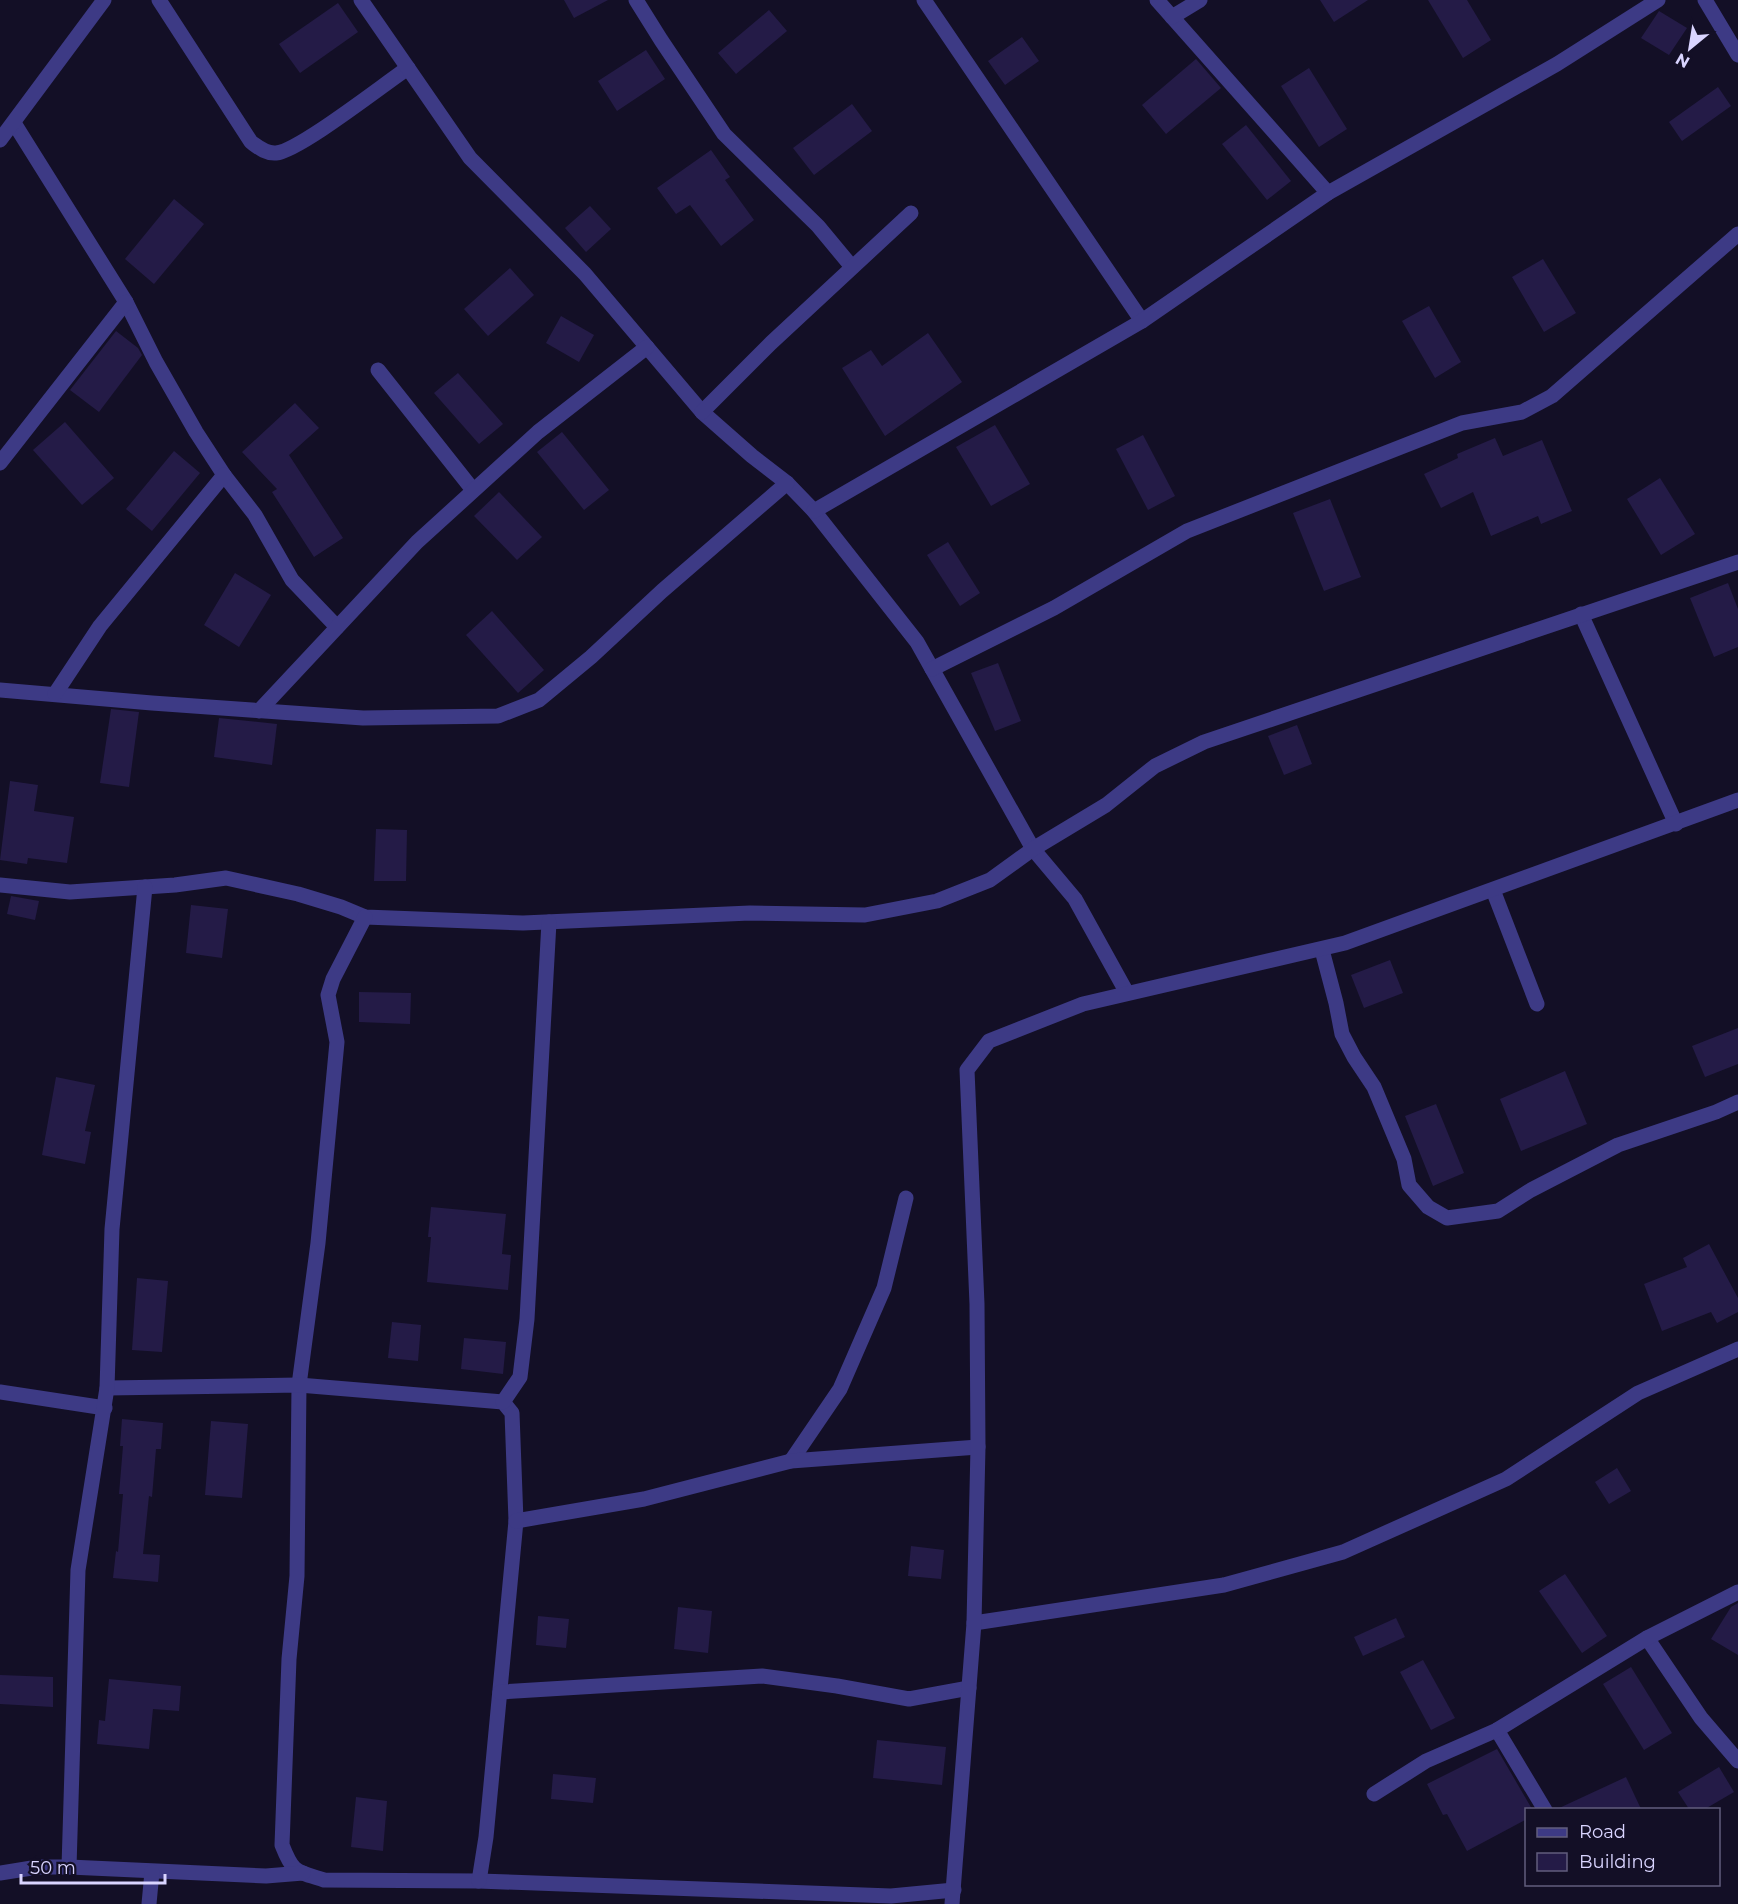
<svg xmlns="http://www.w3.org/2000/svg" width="1738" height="1904" viewBox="0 0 1738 1904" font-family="Montserrat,sans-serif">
  <rect width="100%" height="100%" fill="#130f26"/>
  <g fill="#241b47">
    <polygon points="564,0 608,0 574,18"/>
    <polygon points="1320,0 1368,0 1334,22"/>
    <polygon points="1428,0 1467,0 1491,40 1463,58"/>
    <polygon points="338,3 358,32 300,73 279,44"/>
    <polygon points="769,10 787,31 736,74 718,53"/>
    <polygon points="1659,11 1687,28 1669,55 1641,38"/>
    <polygon points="1022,37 1039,61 1005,85 988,61"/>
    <polygon points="646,50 665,79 617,111 598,81"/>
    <polygon points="1196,59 1221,88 1166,134 1142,105"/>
    <polygon points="1309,68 1347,129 1319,147 1281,86"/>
    <polygon points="1718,87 1731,106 1682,141 1669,122"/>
    <polygon points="852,104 872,131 814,175 793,148"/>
    <polygon points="1246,125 1291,181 1267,200 1222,144"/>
    <polygon points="711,150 730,177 725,180 754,220 721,246 690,205 676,214 657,188"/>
    <polygon points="174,199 204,224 154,284 125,259"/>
    <polygon points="590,206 611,229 586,252 565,228"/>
    <polygon points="1543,259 1576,313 1544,332 1512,277"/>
    <polygon points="510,268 534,295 488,336 464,309"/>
    <polygon points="1429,306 1461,362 1435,378 1402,321"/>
    <polygon points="561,316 594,335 579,362 546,343"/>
    <polygon points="116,331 138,348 142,355 99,412 70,390"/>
    <polygon points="928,333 962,382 885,436 842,368 871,350 882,366"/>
    <polygon points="458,373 503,424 479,444 434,393"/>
    <polygon points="295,403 319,428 289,455 343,538 314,557 272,492 277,489 242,452"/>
    <polygon points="65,422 114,478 82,505 33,450"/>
    <polygon points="995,425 1030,484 991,506 956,447"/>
    <polygon points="562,432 609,490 584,510 537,452"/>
    <polygon points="1143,435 1175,496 1148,510 1116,449"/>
    <polygon points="1495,438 1503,456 1542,440 1572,511 1541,524 1538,516 1491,536 1473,492 1441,508 1424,474 1458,458 1457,454"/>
    <polygon points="174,451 200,473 152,531 126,509"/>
    <polygon points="1660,478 1695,534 1661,555 1627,499"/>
    <polygon points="499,492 542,537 517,560 474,516"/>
    <polygon points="1330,499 1361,577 1324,591 1293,513"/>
    <polygon points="948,542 980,593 960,606 927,555"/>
    <polygon points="235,573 271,595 239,647 204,625"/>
    <polygon points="1728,583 1738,609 1738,647 1714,657 1690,598"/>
    <polygon points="492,611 544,670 518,693 466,635"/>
    <polygon points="998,663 1021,721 995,731 971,673"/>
    <polygon points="111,709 139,712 129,787 100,783"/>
    <polygon points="219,718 277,724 272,765 214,757"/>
    <polygon points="1297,725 1312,764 1284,775 1268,736"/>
    <polygon points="10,781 38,785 34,811 74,817 67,863 28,858 27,864 0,860"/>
    <polygon points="376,829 407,830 406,881 374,881"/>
    <polygon points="11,896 39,901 35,920 7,914"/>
    <polygon points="191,905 228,909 222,958 186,953"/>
    <polygon points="1390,960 1403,993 1364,1008 1351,975"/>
    <polygon points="359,992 411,993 410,1024 359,1022"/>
    <polygon points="1738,1028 1738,1064 1705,1077 1692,1046"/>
    <polygon points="1565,1071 1587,1124 1521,1151 1500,1099"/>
    <polygon points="56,1077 95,1085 85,1131 91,1132 85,1164 42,1155"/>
    <polygon points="1436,1104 1464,1173 1433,1186 1405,1116"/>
    <polygon points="431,1207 506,1214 502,1254 511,1255 508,1290 427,1282 431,1237 428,1237"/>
    <polygon points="1709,1244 1738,1298 1738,1312 1717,1323 1711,1312 1662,1331 1644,1284 1687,1267 1683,1258"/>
    <polygon points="137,1278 168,1281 162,1352 132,1350"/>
    <polygon points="392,1322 421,1325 418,1361 388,1358"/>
    <polygon points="464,1338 506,1342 503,1374 461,1369"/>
    <polygon points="122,1419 163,1423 161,1449 156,1449 152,1497 149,1496 143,1554 160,1555 158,1582 113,1578 116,1551 118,1552 123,1494 119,1494 123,1446 120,1446"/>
    <polygon points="211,1421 248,1424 242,1498 205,1495"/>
    <polygon points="1617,1468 1631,1491 1609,1504 1595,1482"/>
    <polygon points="911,1546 944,1550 941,1579 908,1576"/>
    <polygon points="1565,1574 1607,1636 1582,1653 1539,1591"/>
    <polygon points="1738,1603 1738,1655 1711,1639 1731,1607"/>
    <polygon points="678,1607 712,1611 708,1653 674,1649"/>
    <polygon points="538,1616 569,1619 566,1648 536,1645"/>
    <polygon points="1396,1618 1405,1637 1363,1656 1354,1637"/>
    <polygon points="1423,1660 1455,1718 1431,1730 1400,1672"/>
    <polygon points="1631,1667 1672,1733 1644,1750 1603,1684"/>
    <polygon points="0,1675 53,1677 53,1707 0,1704"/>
    <polygon points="109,1679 181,1686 179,1711 153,1709 149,1749 97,1744 99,1720 105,1721"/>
    <polygon points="877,1740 946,1747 942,1785 873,1778"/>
    <polygon points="1497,1749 1532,1809 1527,1809 1527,1819 1467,1851 1447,1814 1443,1815 1427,1784"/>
    <polygon points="1719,1767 1734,1792 1705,1809 1689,1809 1678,1792"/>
    <polygon points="553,1774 596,1778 593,1803 551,1799"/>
    <polygon points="1626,1777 1641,1809 1557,1809"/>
    <polygon points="356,1797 387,1801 383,1851 351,1847"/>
  </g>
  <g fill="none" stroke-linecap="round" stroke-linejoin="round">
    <g stroke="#3d3a85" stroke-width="15">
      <path d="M159 0 251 142C258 147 266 154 276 153 299 151 384 84 408 68"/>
      <polyline points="361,0 470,158 585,274 702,412 752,456 787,483 814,511 917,642 1033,849 1075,899 1127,993"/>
      <polyline points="636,0 661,40 724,134 818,226 852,267"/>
      <polyline points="924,0 1142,321"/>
      <polyline points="1157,0 1328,193"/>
      <polyline points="1705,0 1738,55"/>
      <polyline points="1172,17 1200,0"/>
      <polyline points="14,123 126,302 156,362 196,432 224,475 255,515 292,580 337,627"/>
      <polyline points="0,140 104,0"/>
      <polyline points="378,370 473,490"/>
      <polyline points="702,412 771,343 911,213"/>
      <polyline points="0,463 126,302"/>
      <polyline points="814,511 1142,321 1328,193 1557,64 1658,0"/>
      <polyline points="1581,614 1676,824"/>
      <polyline points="932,669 1054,608 1187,531 1462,423 1522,412 1552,396 1738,234"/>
      <polyline points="0,690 152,703 363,718 498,716 539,700 591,657 662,591 787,483"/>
      <polyline points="55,694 100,626 224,475"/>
      <polyline points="259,711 417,542 538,432 647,347"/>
      <polyline points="0,885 70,892 175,885 226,878 298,894 341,907 365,917 523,923 750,913 865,915 937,901 990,880 1033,849 1106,805 1155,766 1204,742 1738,562"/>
      <polyline points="1493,890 1537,1004"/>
      <path d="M365 917 333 979 328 995 337 1042 318 1243 299 1385 297 1576 289 1659 282 1845C293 1873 295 1871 324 1880L479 1881 891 1896 954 1890"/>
      <polyline points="1322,950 1336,1003 1342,1034 1354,1057 1374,1087 1404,1159 1409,1185 1428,1207 1447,1218 1498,1211 1531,1190 1618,1145 1716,1112 1738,1102"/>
      <polyline points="107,1388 299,1385 503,1402 512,1413 516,1521 486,1837 479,1881"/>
      <polyline points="0,1392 105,1408"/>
      <polyline points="503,1402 520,1377 527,1319 549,922"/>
      <polyline points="791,1461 840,1389 884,1288 906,1198"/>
      <polyline points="516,1521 644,1499 791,1461 978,1447"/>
      <polyline points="974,1623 1224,1585 1343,1552 1506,1479 1638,1393 1738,1349"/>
      <polyline points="1647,1638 1701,1718 1738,1761"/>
      <polyline points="500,1692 762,1676 837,1686 909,1699 969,1688"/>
      <polyline points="1497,1730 1545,1810"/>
      <polyline points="1374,1794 1426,1761 1497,1730 1647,1638 1738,1592"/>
      <polyline points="69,1867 78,1570 107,1388 112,1229 145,887"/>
      <polyline points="0,1873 38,1867 69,1867 266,1876 303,1873"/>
      <polyline points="149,1904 152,1872"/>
      <polyline points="952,1904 974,1623 978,1447 977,1304 967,1070 989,1041 1083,1004 1345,943 1738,800"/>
    </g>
  </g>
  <rect x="1525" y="1808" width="195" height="78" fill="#130f26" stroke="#625e7d" stroke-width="1.5"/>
  <rect x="1537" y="1828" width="30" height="9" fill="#3d3a85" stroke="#625e7d" stroke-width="1.5"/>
  <text x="1579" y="1838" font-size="18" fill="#d9d4ff">Road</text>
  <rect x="1537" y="1853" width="30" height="18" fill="#241b47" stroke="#625e7d" stroke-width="1.5"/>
  <text x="1579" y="1868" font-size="18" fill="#d9d4ff">Building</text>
  <g transform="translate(1690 48) rotate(210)" stroke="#130f26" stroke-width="4.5" paint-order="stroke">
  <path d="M0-4.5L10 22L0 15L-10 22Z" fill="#d9d4ff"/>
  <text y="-9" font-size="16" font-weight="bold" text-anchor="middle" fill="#d9d4ff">N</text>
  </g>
  <path d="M21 1874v9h144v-9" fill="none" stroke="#d9d4ff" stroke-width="3"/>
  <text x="30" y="1874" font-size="18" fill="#d9d4ff" stroke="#130f26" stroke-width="4.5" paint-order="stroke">50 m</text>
</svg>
